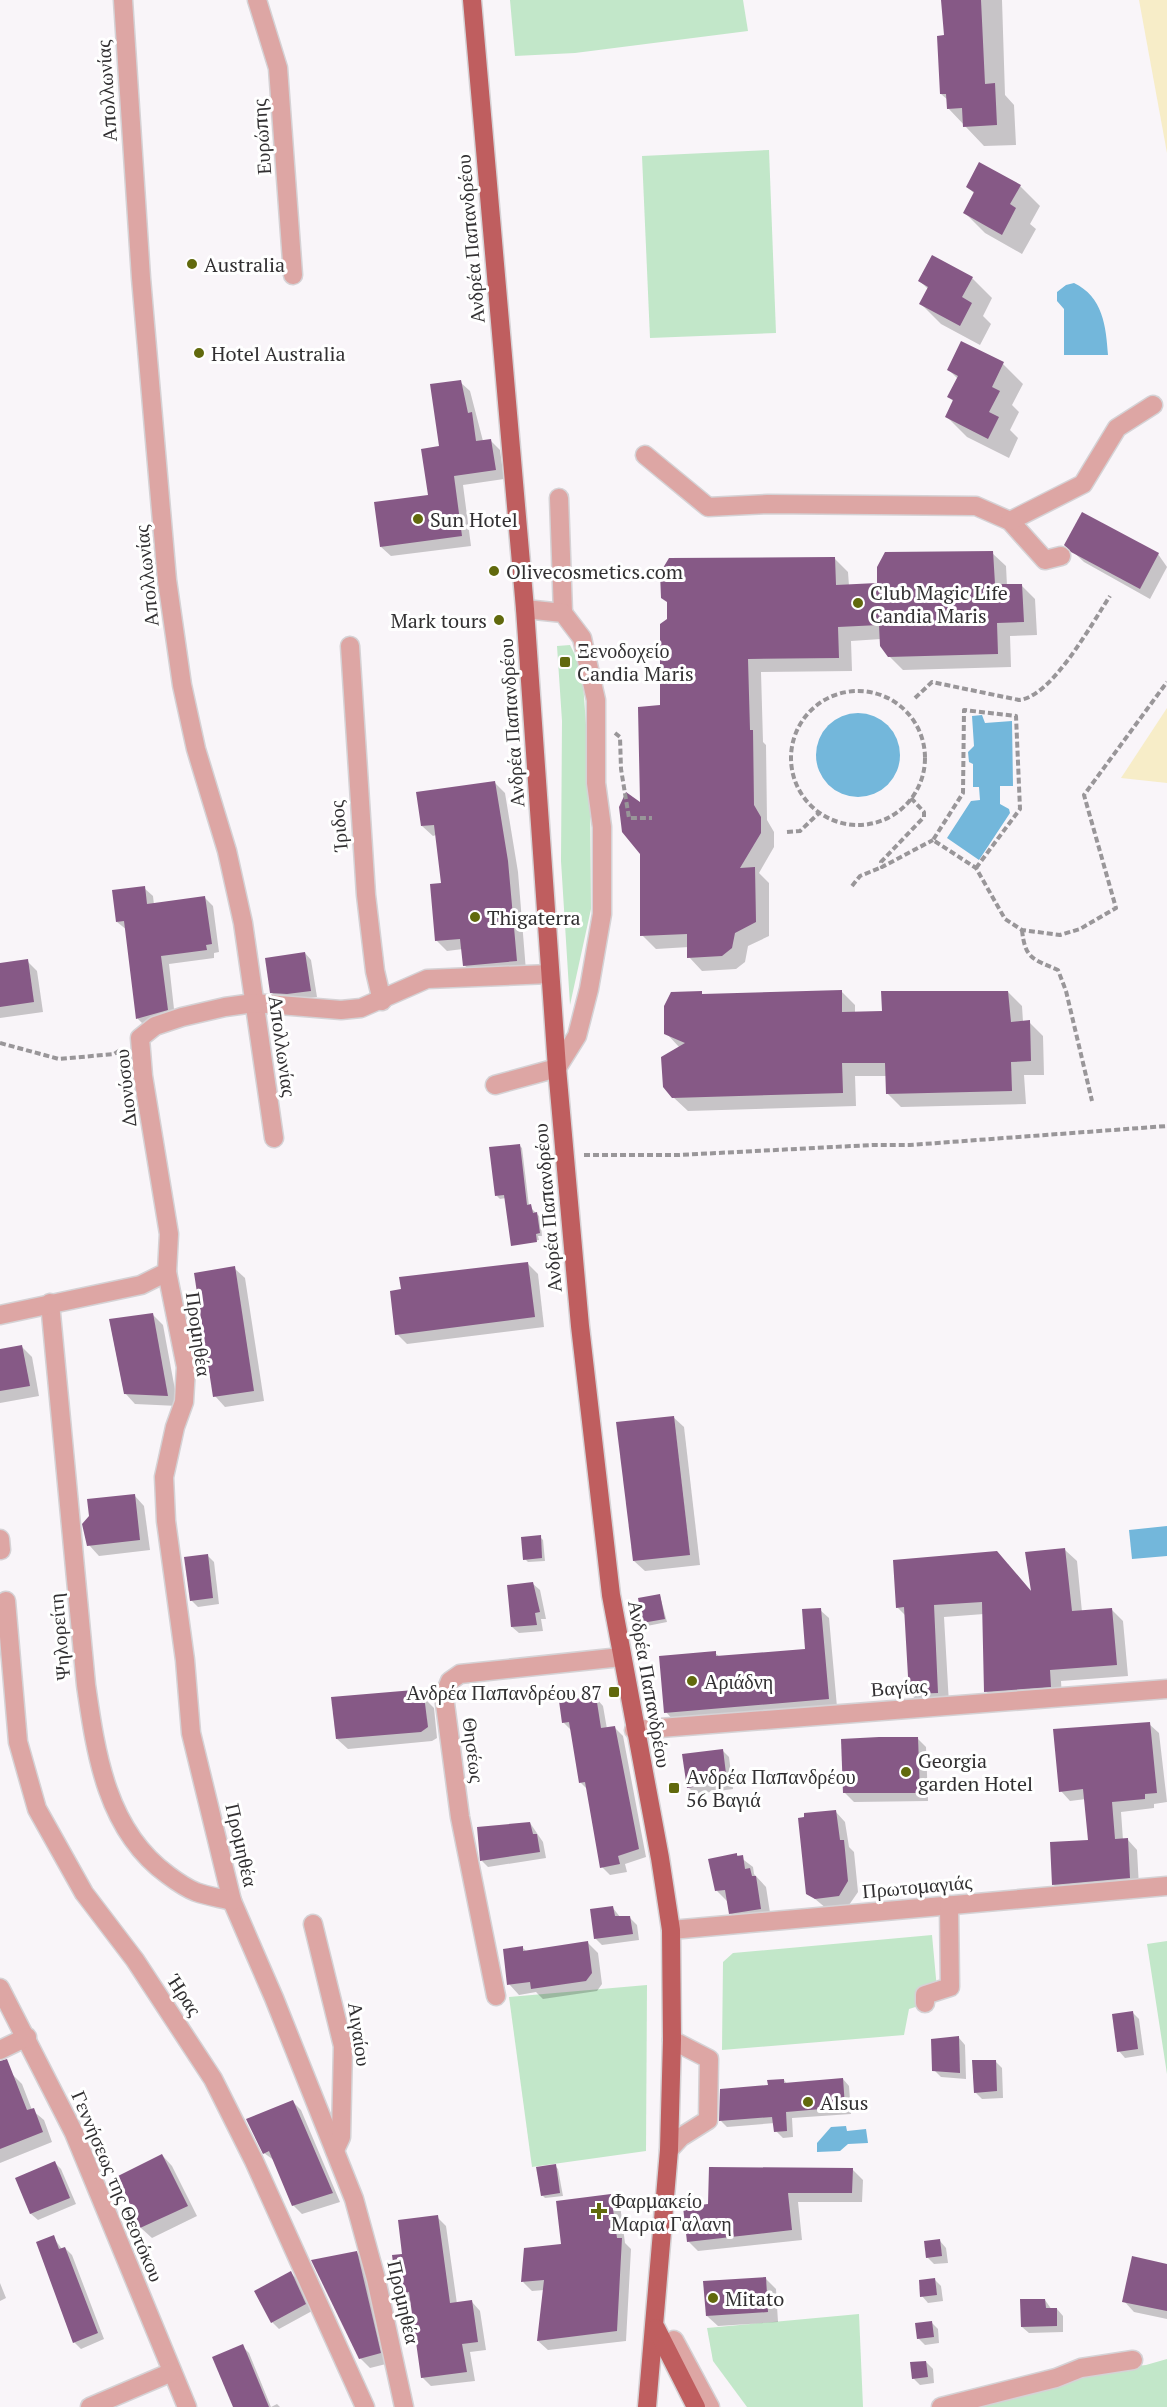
<svg xmlns="http://www.w3.org/2000/svg" width="1167" height="2407" viewBox="0 0 1167 2407" font-family="'PT Serif',serif">
  <rect width="100%" height="100%" fill="#f9f5f9"/>
  <g fill="#c2e7c9">
    <polygon points="510,0 743,0 748,31 575,53 515,56"/>
    <polygon points="769,150 776,333 650,338 642,156"/>
    <polygon points="570,645 582,669 590,780 591,909 570,1005 561,861 562,721 557,646"/>
    <polygon points="932,1935 938,2000 909,2009 904,2035 722,2050 723,1962 733,1953"/>
    <polygon points="1167,1941 1167,2074 1147,1944"/>
    <polygon points="647,1985 646,2151 532,2167 509,1997"/>
    <polygon points="859,2314 863,2407 747,2407 713,2361 707,2328"/>
    <polygon points="1167,2359 1167,2407 959,2407 1097,2370 1146,2365"/>
  </g>
  <g fill="#f7edc8">
    <polygon points="1139,0 1167,0 1167,153"/>
    <polygon points="1167,708 1167,783 1121,778"/>
  </g>
  <g fill="#73b7db">
    <path d="M1074 283C1103 297 1106 326 1108 355H1064V309L1057 301V292L1066 285Z"/>
    <circle cx="858" cy="755" r="42"/>
    <polygon points="982,715 985,723 1012,721 1013,786 1000,786 1000,804 1009,809 1010,813 979,860 947,838 971,801 980,800 979,787 973,787 973,764 969,762 968,752 974,746 972,716"/>
    <polygon points="1167,1526 1167,1556 1132,1559 1129,1530"/>
    <polygon points="846,2126 847,2131 866,2129 868,2143 848,2144 840,2151 817,2152 817,2143 831,2127"/>
  </g>
  <g fill="#0003">
    <polygon points="943,0 1002,0 1005,95 1014,105 1016,145 984,146 948,108 948,100 941,94 945,37"/>
    <polygon points="1020,186 1040,206 1030,224 1036,229 1022,254 985,233 965,213 975,194 967,187"/>
    <polygon points="972,278 992,298 983,316 991,324 980,345 941,324 921,304 929,290 920,281"/>
    <polygon points="1003,364 1023,384 1012,405 1019,412 1010,430 1018,438 1009,458 967,437 947,417 954,402 949,397 958,379 949,370"/>
    <polygon points="460,382 470,391 483,441 490,440 500,450 504,479 463,485 471,546 391,556 381,547 430,497"/>
    <polygon points="1066,545 1158,554 1167,567 1150,599 1084,562"/>
    <polygon points="992,553 1006,566 1007,586 1021,585 1035,599 1037,635 1010,636 1011,667 903,670 889,656 881,639 851,641 852,671 761,672 763,742 766,745 767,820 774,832 774,847 759,873 769,883 769,936 748,946 745,962 736,969 702,971 689,957 689,947 656,949 642,935 641,805 662,707 834,558 848,572 849,586 879,585"/>
    <polygon points="495,783 505,793 518,872 526,971 475,975 464,965 463,949 447,951 436,940 442,884 436,835 433,836 422,826"/>
    <polygon points="144,888 153,896 154,905 204,897 213,906 219,952 214,953 214,958 169,964 175,1018 146,1027 138,1019 127,930 117,922"/>
    <polygon points="305,953 311,960 317,997 278,999 271,992"/>
    <polygon points="27,961 37,971 43,1012 0,1018 0,965"/>
    <polygon points="841,991 855,1005 855,1014 884,1013 1008,992 1022,1006 1023,1022 1029,1022 1043,1036 1044,1075 1024,1075 1026,1104 901,1107 887,1093 887,1076 855,1076 856,1106 688,1111 673,1097 680,1048 666,1033 701,993 704,995"/>
    <polygon points="519,1145 522,1148 529,1206 540,1217 542,1236 538,1236 539,1240 513,1244 506,1198 500,1199 497,1196"/>
    <polygon points="527,1263 538,1274 544,1327 407,1344 397,1334"/>
    <polygon points="234,1268 245,1278 264,1401 225,1407 215,1396"/>
    <polygon points="153,1315 163,1325 178,1406 135,1404 125,1393"/>
    <polygon points="22,1347 32,1357 39,1396 0,1403 0,1351"/>
    <polygon points="673,1417 684,1427 700,1565 645,1571 634,1561"/>
    <polygon points="134,1495 144,1506 150,1550 99,1556 89,1545"/>
    <polygon points="540,1537 543,1540 545,1561 528,1562 525,1559"/>
    <polygon points="1065,1550 1077,1561 1082,1612 1112,1610 1123,1621 1128,1676 1061,1681 1062,1698 997,1703 986,1691 984,1614 944,1617 949,1704 922,1705 910,1694 906,1616 897,1607 1008,1564 1033,1593"/>
    <polygon points="207,1555 214,1562 219,1604 198,1607 191,1600"/>
    <polygon points="533,1584 540,1590 546,1619 541,1619 543,1631 519,1633 512,1627"/>
    <polygon points="660,1596 667,1622 647,1626 644,1623"/>
    <polygon points="820,1610 829,1618 837,1707 674,1721 666,1712 715,1653 720,1657 807,1651"/>
    <polygon points="423,1697 434,1708 437,1738 432,1741 348,1749 337,1739"/>
    <polygon points="595,1697 603,1706 607,1729 615,1728 623,1736 646,1857 625,1864 627,1872 610,1875 602,1867 588,1790 580,1782 572,1731 563,1722"/>
    <polygon points="1149,1724 1159,1733 1167,1802 1154,1804 1154,1808 1121,1812 1123,1840 1128,1840 1137,1850 1139,1887 1063,1894 1053,1884 1090,1842 1086,1799 1070,1801 1061,1791"/>
    <polygon points="917,1738 926,1747 928,1801 854,1802 845,1793"/>
    <polygon points="722,1750 729,1757 733,1789 695,1794 688,1787"/>
    <polygon points="835,1811 845,1822 849,1847 854,1852 858,1892 849,1905 827,1909 808,1893"/>
    <polygon points="530,1823 543,1842 546,1858 488,1867 482,1861"/>
    <polygon points="736,1854 753,1867 754,1874 766,1887 771,1919 741,1923 730,1913 727,1901 717,1891"/>
    <polygon points="613,1908 620,1917 630,1918 637,1925 639,1940 602,1945 595,1938"/>
    <polygon points="588,1943 598,1953 602,1984 597,1991 543,1999 536,1992 519,1995 509,1984 522,1947 527,1952"/>
    <polygon points="1132,2012 1139,2019 1144,2055 1125,2058 1119,2051"/>
    <polygon points="959,2038 965,2045 966,2079 941,2077 934,2070"/>
    <polygon points="995,2061 1002,2068 1003,2098 982,2099 975,2092"/>
    <polygon points="12,2074 22,2084 32,2110 44,2120 52,2142 0,2163 0,2079"/>
    <polygon points="843,2079 849,2086 851,2114 792,2118 793,2137 783,2138 776,2131 775,2123 727,2127 721,2121 770,2086 784,2080 787,2084"/>
    <polygon points="292,2101 301,2110 340,2202 302,2214 293,2205 275,2161 264,2153"/>
    <polygon points="162,2155 172,2166 197,2216 152,2238 141,2228 120,2176"/>
    <polygon points="54,2162 61,2169 76,2204 38,2220 31,2214 17,2178"/>
    <polygon points="555,2166 558,2169 563,2196 545,2198 542,2195"/>
    <polygon points="852,2169 863,2180 862,2202 798,2202 802,2240 698,2251 688,2241 710,2206"/>
    <polygon points="611,2195 620,2205 625,2243 631,2249 626,2341 548,2350 538,2341 544,2290 532,2291 523,2282"/>
    <polygon points="437,2217 446,2226 457,2304 472,2302 480,2311 486,2350 470,2352 475,2381 431,2386 422,2377 412,2301 407,2302 399,2293 404,2255"/>
    <polygon points="53,2237 62,2249 65,2248 72,2255 104,2339 81,2349 74,2342"/>
    <polygon points="940,2241 946,2248 948,2263 934,2264 927,2257"/>
    <polygon points="356,2252 366,2263 390,2363 370,2368 360,2358"/>
    <polygon points="1167,2265 1167,2319 1134,2312 1124,2301"/>
    <polygon points="291,2273 297,2279 312,2311 279,2329 272,2322"/>
    <polygon points="765,2278 776,2289 778,2322 718,2326 707,2316"/>
    <polygon points="935,2280 941,2286 943,2301 928,2303 922,2296"/>
    <polygon points="0,2283 6,2298 0,2301"/>
    <polygon points="1045,2300 1052,2310 1057,2309 1063,2316 1063,2332 1029,2333 1022,2327"/>
    <polygon points="931,2322 938,2329 939,2343 925,2345 918,2338"/>
    <polygon points="242,2346 249,2353 271,2407 277,2404 280,2407 234,2407"/>
    <polygon points="926,2362 933,2369 934,2383 920,2385 913,2378"/>
  </g>
  <g fill="#865986">
    <polygon points="941,0 981,0 985,84 995,83 997,125 963,127 962,108 947,109 946,94 940,94 937,36 944,35"/>
    <polygon points="979,162 1021,185 1010,204 1016,208 1002,235 963,213 974,192 966,187"/>
    <polygon points="932,255 973,277 962,297 972,303 960,326 919,304 928,287 918,281"/>
    <polygon points="961,341 1004,362 992,387 1000,391 989,412 999,417 988,439 945,417 953,400 947,397 958,376 947,370"/>
    <polygon points="461,380 468,413 472,412 476,441 491,439 496,470 454,476 462,536 380,547 374,502 428,495 421,449 439,446 430,384"/>
    <polygon points="1082,512 1159,553 1140,589 1071,552 1064,545"/>
    <polygon points="993,551 995,584 1022,584 1024,622 997,623 998,654 888,657 880,646 879,625 838,627 839,658 748,659 750,730 753,730 754,805 761,817 761,833 740,868 755,867 756,922 735,933 732,948 722,956 687,958 687,934 640,936 640,854 622,832 619,807 626,792 640,802 638,707 660,705 660,624 667,619 667,602 661,598 660,573 669,558 835,557 836,585 877,583 877,567 885,552"/>
    <polygon points="495,781 508,861 517,961 463,966 460,939 435,941 430,884 441,883 434,825 421,826 416,792"/>
    <polygon points="145,886 147,904 205,896 212,944 206,945 207,950 161,956 168,1010 136,1019 124,921 116,922 112,890"/>
    <polygon points="305,952 311,991 287,994 270,993 265,958"/>
    <polygon points="28,959 34,1002 0,1007 0,963"/>
    <polygon points="842,990 842,1012 882,1011 881,991 1008,991 1011,1022 1030,1020 1031,1061 1011,1062 1012,1091 886,1094 885,1063 842,1063 843,1093 672,1098 663,1087 661,1057 685,1043 664,1034 664,1006 671,992 702,991 702,994"/>
    <polygon points="520,1144 527,1205 531,1204 533,1213 537,1212 540,1233 536,1234 537,1242 511,1246 504,1195 495,1196 489,1147"/>
    <polygon points="528,1262 535,1317 395,1335 390,1291 401,1289 399,1277"/>
    <polygon points="235,1266 254,1391 213,1397 194,1273"/>
    <polygon points="153,1313 168,1396 124,1394 109,1319"/>
    <polygon points="22,1345 30,1386 0,1391 0,1349"/>
    <polygon points="674,1416 690,1555 633,1561 616,1422"/>
    <polygon points="135,1494 140,1540 87,1546 82,1524 89,1516 87,1499"/>
    <polygon points="541,1535 542,1558 523,1560 521,1537"/>
    <polygon points="1065,1548 1072,1611 1112,1608 1117,1665 1050,1670 1051,1687 984,1692 982,1602 934,1605 938,1693 909,1694 904,1607 896,1608 893,1560 997,1551 1031,1591 1025,1552"/>
    <polygon points="208,1554 213,1598 190,1601 184,1557"/>
    <polygon points="533,1582 540,1612 535,1613 537,1625 511,1627 507,1585"/>
    <polygon points="660,1594 665,1619 642,1623 638,1598"/>
    <polygon points="821,1608 829,1699 664,1713 659,1656 716,1651 716,1656 805,1649 802,1609"/>
    <polygon points="414,1690 424,1696 428,1727 421,1732 336,1739 331,1697"/>
    <polygon points="596,1696 601,1728 615,1726 639,1849 618,1856 620,1864 600,1868 585,1782 579,1783 569,1722 562,1723 559,1701"/>
    <polygon points="1150,1722 1157,1793 1145,1794 1145,1799 1112,1802 1115,1839 1128,1838 1130,1878 1052,1885 1050,1842 1088,1840 1083,1789 1059,1792 1053,1729"/>
    <polygon points="879,1737 918,1737 920,1793 843,1793 841,1739"/>
    <polygon points="723,1749 727,1782 687,1788 682,1754"/>
    <polygon points="836,1810 840,1840 844,1840 848,1881 839,1896 815,1899 806,1894 798,1818 804,1817 804,1813"/>
    <polygon points="530,1822 533,1834 537,1834 540,1852 480,1861 477,1827"/>
    <polygon points="737,1853 737,1856 743,1855 745,1869 750,1868 752,1876 756,1876 761,1909 729,1914 725,1890 715,1891 708,1859"/>
    <polygon points="613,1906 615,1916 630,1916 633,1934 594,1939 590,1909"/>
    <polygon points="588,1941 592,1973 586,1981 531,1989 530,1982 507,1985 503,1949 523,1946 523,1951"/>
    <polygon points="1133,2011 1138,2049 1117,2052 1112,2014"/>
    <polygon points="959,2036 960,2073 932,2071 931,2039"/>
    <polygon points="7,2059 27,2110 34,2108 43,2132 0,2149 0,2061"/>
    <polygon points="972,2060 996,2060 997,2091 974,2093"/>
    <polygon points="843,2078 845,2107 786,2112 787,2131 774,2132 772,2117 719,2121 720,2089 768,2085 767,2080 784,2079 784,2083"/>
    <polygon points="293,2100 333,2193 292,2206 269,2151 263,2154 246,2119"/>
    <polygon points="162,2154 188,2206 140,2228 118,2176"/>
    <polygon points="55,2161 70,2198 30,2214 15,2178"/>
    <polygon points="556,2164 560,2193 541,2196 536,2167"/>
    <polygon points="709,2167 853,2168 852,2193 788,2193 792,2230 687,2242 683,2207 708,2204"/>
    <polygon points="611,2194 617,2238 622,2238 617,2331 537,2341 544,2280 521,2282 524,2248 561,2244 556,2201"/>
    <polygon points="438,2215 450,2303 472,2300 478,2342 462,2344 467,2372 421,2378 409,2292 397,2294 392,2255 402,2254 398,2220"/>
    <polygon points="54,2235 59,2249 65,2247 98,2333 73,2343 36,2242"/>
    <polygon points="940,2239 942,2256 926,2258 924,2241"/>
    <polygon points="357,2251 381,2353 359,2359 311,2260"/>
    <polygon points="1132,2256 1167,2264 1167,2311 1122,2302"/>
    <polygon points="291,2271 306,2304 271,2323 254,2291"/>
    <polygon points="766,2277 768,2312 706,2316 703,2281"/>
    <polygon points="935,2278 937,2295 920,2297 919,2280"/>
    <polygon points="1020,2299 1045,2299 1046,2308 1057,2308 1057,2326 1021,2327"/>
    <polygon points="932,2321 934,2337 917,2339 915,2323"/>
    <polygon points="243,2344 269,2407 233,2407 212,2357"/>
    <polygon points="926,2361 928,2377 912,2379 910,2362"/>
  </g>
  <g fill="none" stroke-linecap="round" stroke-linejoin="round">
    <defs>
      <g id="minor">
        <polyline points="123,0 141,278 167,580 182,685 196,749 227,851 243,923 274,1138"/>
        <polyline points="257,0 278,68 293,275"/>
        <polyline points="645,455 708,507 768,504 976,506 1010,521 1045,560 1061,556"/>
        <polyline points="559,498 563,613"/>
        <polyline points="1010,521 1083,484 1117,428 1153,405"/>
        <polyline points="350,646 366,895 375,971 382,1001"/>
        <polyline points="495,1085 557,1068 577,1036 589,989 602,914 602,827 596,783 596,700 582,638 563,613 525,609"/>
        <polyline points="167,1272 186,1367 184,1402 175,1427 164,1477 166,1521 185,1660 191,1733 232,1901 274,1998 354,2199 376,2279 404,2407"/>
        <path d="M50 1303 86 1685C96 1755 107 1831 168 1875 176 1881 186 1888 196 1892 207 1896 220 1898 232 1901"/>
        <polyline points="0,1315 141,1285 167,1272 169,1234 143,1076 140,1038 155,1026 182,1017 225,1007 254,1003 341,1010 361,1008 427,979 550,974"/>
        <polyline points="0,1539 1,1550"/>
        <polyline points="6,1601 18,1742 37,1809 84,1893 135,1960 213,2079 254,2161 365,2407"/>
        <polyline points="634,1730 1167,1689"/>
        <polyline points="313,1924 343,2046 341,2137 335,2150"/>
        <polyline points="671,1930 1167,1886"/>
        <polyline points="0,1988 74,2133 187,2407"/>
        <polyline points="496,1996 460,1817 444,1696 450,1681 460,1674 621,1657"/>
        <polyline points="925,2003 925,1995 950,1987 949,1905"/>
        <polyline points="0,2050 27,2037"/>
        <polyline points="669,2150 681,2137 708,2120 709,2059 672,2040"/>
        <polyline points="674,2340 710,2407"/>
        <polyline points="90,2407 172,2372"/>
        <polyline points="941,2407 1056,2378 1081,2368 1133,2360"/>
      </g>
      <g id="major">
        <polyline points="472,0 525,609 557,1068 580,1326 611,1595 660,1858 671,1930 672,2040 669,2150 647,2407"/>
        <polyline points="656,2328 696,2407"/>
      </g>
    </defs>
    <use href="#minor" stroke="#d5d2d5" stroke-width="21"/>
    <use href="#major" stroke="#d5d2d5" stroke-width="21"/>
    <g stroke="#999699" stroke-width="4" stroke-dasharray="6 3" stroke-linecap="butt">
      <circle cx="858" cy="758" r="67"/>
      <path d="M915 698 932 682 1019 700C1052 697 1092 623 1110 596"/>
      <polyline points="615,733 620,737 621,769 629,818 652,818"/>
      <polyline points="911,798 924,812 924,817 881,862 882,867 933,840"/>
      <polyline points="787,832 800,831 819,813"/>
      <polyline points="976,868 1020,809 1016,716 964,710 963,793 933,840 976,868 1005,919 1022,930 1060,935 1080,929 1116,908 1084,795 1167,682"/>
      <polyline points="852,886 860,876 882,867"/>
      <path d="M1022 930C1025 959 1033 959 1058 970L1066 991 1092 1101"/>
      <polyline points="0,1043 59,1059 114,1054 122,1049"/>
      <polyline points="584,1155 679,1155 872,1145 910,1145 1167,1126"/>
    </g>
    <use href="#minor" stroke="#dda6a4" stroke-width="18"/>
    <use href="#major" stroke="#bf5e5f" stroke-width="18"/>
  </g>
  <g fill="#61690d" stroke="#fff" stroke-width="2">
    <circle cx="192" cy="264" r="6"/>
    <circle cx="199" cy="353" r="6"/>
    <circle cx="418" cy="519" r="6"/>
    <circle cx="494" cy="571" r="6"/>
    <circle cx="858" cy="603" r="6"/>
    <circle cx="499" cy="620" r="6"/>
    <rect x="559" y="656" width="12" height="12" rx="3"/>
    <circle cx="475" cy="917" r="6"/>
    <circle cx="692" cy="1681" r="6"/>
    <rect x="608" y="1686" width="12" height="12" rx="3"/>
    <circle cx="906" cy="1772" r="6"/>
    <rect x="668" y="1782" width="12" height="12" rx="3"/>
    <circle cx="808" cy="2102" r="6"/>
    <path d="M596 2202h6v6h6v6h-6v6h-6v-6h-6v-6h6z"/>
    <circle cx="713" cy="2298" r="6"/>
  </g>
  <g text-anchor="middle" dominant-baseline="central" stroke-width="6" stroke-linejoin="round" paint-order="stroke">
    <g font-size="20" fill="#323032" stroke="#fff">
      <text transform="translate(106 91) rotate(-94)">Απολλωνίας</text>
      <text transform="translate(261 137) rotate(-94)">Ευρώπης</text>
      <text transform="translate(470 239) rotate(-95)">Ανδρέα Παπανδρέου</text>
      <text transform="translate(146 576) rotate(-96)">Απολλωνίας</text>
      <text transform="translate(511 723) rotate(-94)">Ανδρέα Παπανδρέου</text>
      <text transform="translate(338 826) rotate(-95)">Ίριδος</text>
      <text transform="translate(283 1046) rotate(82)">Απολλωνίας</text>
      <text transform="translate(125 1088) rotate(-96)">Διονύσου</text>
      <text transform="translate(547 1208) rotate(-95)">Ανδρέα Παπανδρέου</text>
      <text transform="translate(199 1334) rotate(82)">Προμηθέα</text>
      <text transform="translate(59 1637) rotate(-95)">Ψηλορείτη</text>
      <text transform="translate(650 1684) rotate(80)">Ανδρέα Παπανδρέου</text>
      <text transform="translate(899 1687) rotate(-4)">Βαγίας</text>
      <text transform="translate(474 1750) rotate(83)">Θησέως</text>
      <text transform="translate(242 1845) rotate(77)">Προμηθέα</text>
      <text transform="translate(917 1886) rotate(-5)">Πρωτομαγιάς</text>
      <text transform="translate(185 1995) rotate(57)">Ήρας</text>
      <text transform="translate(360 2034) rotate(82)">Αιγαίου</text>
      <text transform="translate(118 2186) rotate(67)">Γεννήσεως της Θεοτόκου</text>
      <text transform="translate(404 2302) rotate(77)">Προμηθέα</text>
    </g>
    <g font-size="20" fill="#323032" stroke="#fff" text-anchor="start">
      <text x="204" y="264">Australia</text>
      <text x="211" y="353">Hotel Australia</text>
      <text x="430" y="519">Sun Hotel</text>
      <text x="506" y="571">Olivecosmetics.com</text>
      <text x="870" y="592">Club Magic Life<tspan x="870" dy="23">Candia Maris</tspan></text>
      <text x="487" y="620" text-anchor="end">Mark tours</text>
      <text x="577" y="650">Ξενοδοχείο<tspan x="577" dy="23">Candia Maris</tspan></text>
      <text x="487" y="917">Thigaterra</text>
      <text x="704" y="1681">Αριάδνη</text>
      <text x="602" y="1692" text-anchor="end">Ανδρέα Παπανδρέου 87</text>
      <text x="918" y="1760">Georgia<tspan x="918" dy="23">garden Hotel</tspan></text>
      <text x="686" y="1776">Ανδρέα Παπανδρέου<tspan x="686" dy="23">56 Βαγιά</tspan></text>
      <text x="820" y="2102">Alsus</text>
      <text x="611" y="2200">Φαρμακείο<tspan x="611" dy="23">Μαρια Γαλανη</tspan></text>
      <text x="725" y="2298">Mitato</text>
    </g>
  </g>
</svg>
